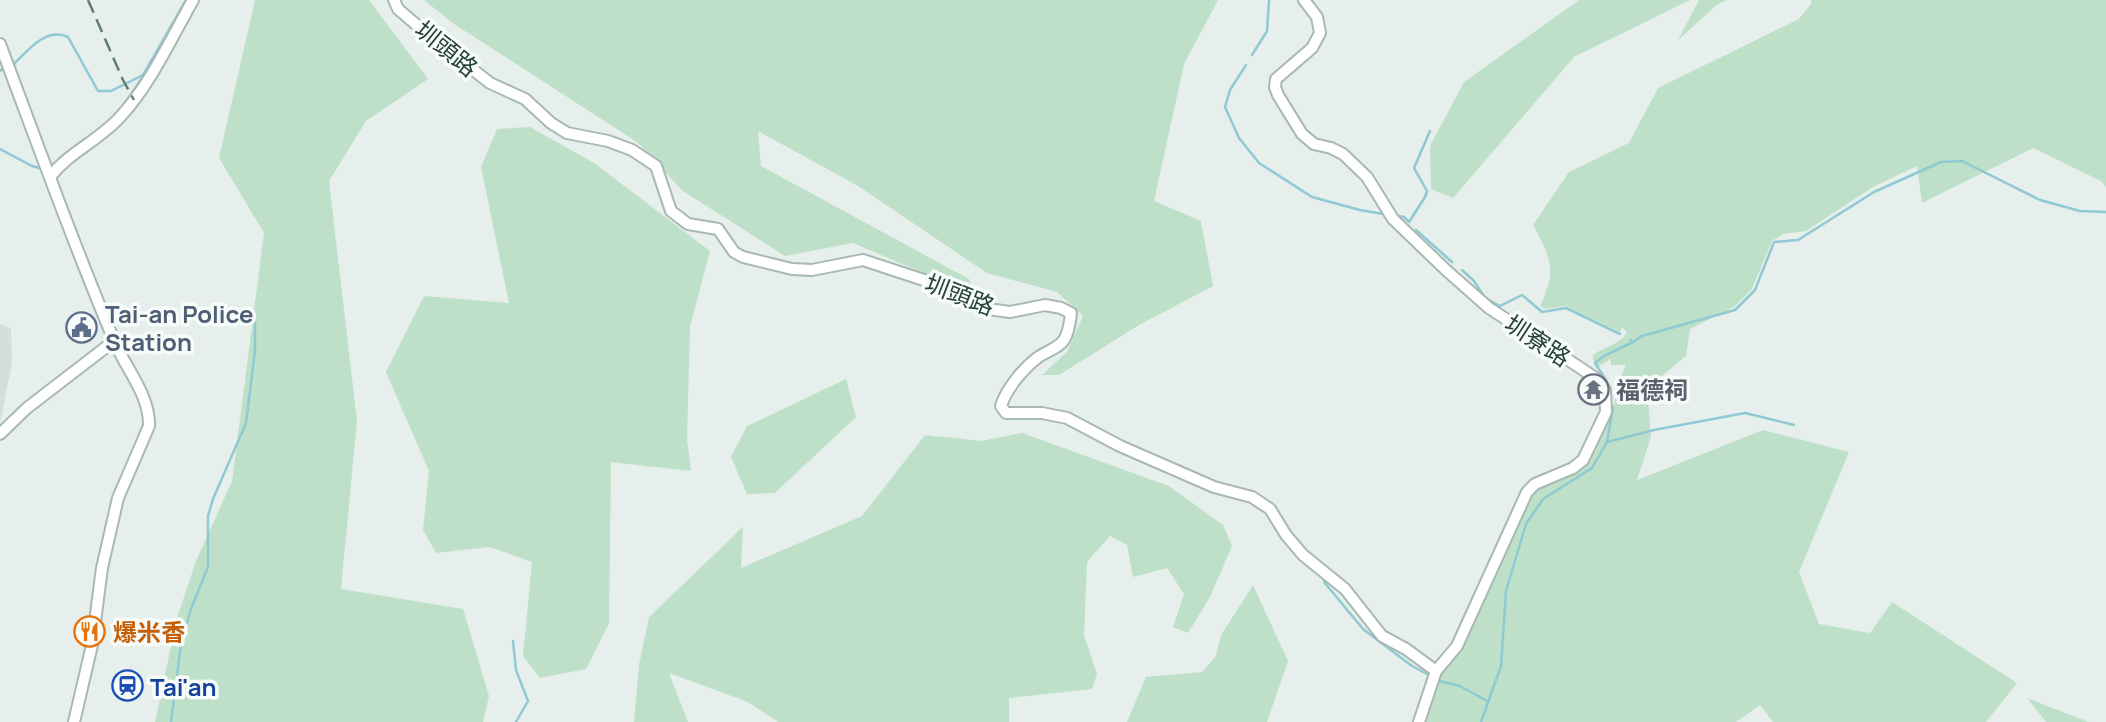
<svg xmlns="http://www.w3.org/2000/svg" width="2106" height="722" viewBox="0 0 2106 722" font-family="Manrope,'Noto Sans TC',sans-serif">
  <rect width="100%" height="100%" fill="#e6efeb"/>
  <polygon fill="#d4dfda" points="0,324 11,328 12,363 0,424"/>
  <g fill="#bfe0c8">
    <polygon points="255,0 369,0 428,79 366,121 329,181 357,421 341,589 463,609 489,696 483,722 155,722 177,618 196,561 232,481 264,233 219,158"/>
    <polygon points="424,0 1218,0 1184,64 1154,201 1201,221 1213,286 1139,325 1059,375 1042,375 1067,352 1083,316 1057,292 987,273 858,186 758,131 761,166 969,279 975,295 853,243 785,256 683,191 637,142 454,24"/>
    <polygon points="1579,0 1690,0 1574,57 1453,198 1431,189 1430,146 1464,82"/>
    <polygon points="1699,0 1727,0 1718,4 1678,40"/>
    <path d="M1811 0H2106V187L2101 181 2033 148 1922 203 1917 166 1873 187 1806 231 1783 234 1772 241 1752 289 1734 307 1690 329 1686 356 1647 388 1651 437 1637 480 1763 430 1849 452 1799 572 1819 624 1870 633 1892 602 2017 683 1986 722H1773L1760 705 1736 722H1422L1434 682 1529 494 1537 486 1585 463 1614 404 1620 378 1626 365H1611V359L1599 366 1593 359V355C1605 346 1620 345 1627 332L1622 327 1620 332 1566 306 1545 309 1540 306C1557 271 1551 257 1533 225L1569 172 1629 143 1658 88 1799 19 1811 4Z"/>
    <polygon points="530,127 594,163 710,251 690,327 687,439 691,471 611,462 609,623 586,669 540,678 523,656 532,562 490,547 436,553 423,530 429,471 386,372 424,296 509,303 481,167 497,129"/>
    <polygon points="846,379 856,417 775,493 747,494 731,457 747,426"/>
    <polygon points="1022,433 1169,486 1223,525 1232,546 1210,597 1188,633 1173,627 1184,594 1167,568 1133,577 1127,545 1110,536 1087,562 1084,635 1097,674 1092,689 1009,698 1009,722 778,722 748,702 669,673 688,722 634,722 639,665 649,617 743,527 741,568 862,516 925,435 981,441"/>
    <polygon points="1253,585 1288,661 1267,722 1127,722 1146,677 1202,672 1216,656 1221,635"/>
    <polygon points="2027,698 2089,722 2046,722"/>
  </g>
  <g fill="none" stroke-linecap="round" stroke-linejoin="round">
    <g stroke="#8ec9d4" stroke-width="2.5">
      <polyline points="1252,55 1267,31 1269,0"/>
      <path d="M14 64C28 50 46 27 68 37L98 91H111L143 75 186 0"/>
      <polyline points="1246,65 1230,90 1225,107 1239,138 1259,163 1312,197 1360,210 1383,214"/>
      <polyline points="0,71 2,69"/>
      <polyline points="126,102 142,78"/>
      <polyline points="0,149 32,166 43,169"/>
      <polyline points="1399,216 1404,217 1408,221"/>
      <polyline points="1409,222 1425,197 1427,191 1414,168 1430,131"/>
      <polyline points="1416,230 1452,262"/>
      <polyline points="1462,270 1474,281 1485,298 1500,306 1522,295 1542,312 1566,308 1620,334"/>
      <polyline points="1633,342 1642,336 1735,310 1755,290 1774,242 1798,240 1874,192 1941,162 1962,161 2040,200 2080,211 2106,212"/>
      <polyline points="1608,387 1606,380 1595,363 1604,356 1633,342 1631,340"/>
      <polyline points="1607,442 1654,430 1745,413 1794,425"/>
      <polyline points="1324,582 1363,629 1412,666 1427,674"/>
      <polyline points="513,641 516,670 528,701 516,722"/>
      <polyline points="1439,681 1460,686 1487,701"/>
      <polyline points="171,722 181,644 191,609 208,567 208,516 213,499 246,423 255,351 255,320"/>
      <polyline points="1481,722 1501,666 1506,591 1526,524 1543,499 1592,468 1607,442 1613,407"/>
    </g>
    <defs>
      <g id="minor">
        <path d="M394 0 398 9 426 33 490 83 525 99 551 123 567 133 608 141 632 150 656 166 671 211 688 224 718 229 734 252 743 257 792 269 812 270 863 260 939 285 975 304 988 309 1010 312 1045 305 1061 308 1071 313C1070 322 1069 332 1064 340 1059 348 1045 352 1037 358 1023 369 1006 389 1001 406L1006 413H1042L1067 418 1120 446 1214 487 1252 497 1270 509 1286 535 1303 555 1345 589 1382 636 1406 649 1436 671"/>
        <polyline points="1304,0 1317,17 1320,33 1312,48 1276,79 1275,87 1278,95 1302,134 1314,144 1331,148 1343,154 1367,177 1393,219 1446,270 1489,308 1579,367 1598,380 1605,390 1606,412 1583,460 1573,468 1535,484 1527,492 1457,646 1436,671 1419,722"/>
        <path d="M0 44C37 142 72 241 113 338 124 367 150 394 149 426L118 498 102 568 92 645 74 722"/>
        <path d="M50 177C69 152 100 140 121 116 151 83 171 39 193 0"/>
        <polyline points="0,434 27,408 114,341"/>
      </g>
    </defs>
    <use href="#minor" stroke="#a8b8b2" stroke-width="14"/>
    <use href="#minor" stroke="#fff" stroke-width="10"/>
    <polyline stroke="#5f7d75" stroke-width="2.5" stroke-dasharray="14 7" stroke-linecap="butt" points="88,0 123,80 134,100"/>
  </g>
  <defs>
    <symbol id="civic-ring" viewBox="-11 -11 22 22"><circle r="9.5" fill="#f7fbf9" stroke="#5c6f8a" stroke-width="1.5"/><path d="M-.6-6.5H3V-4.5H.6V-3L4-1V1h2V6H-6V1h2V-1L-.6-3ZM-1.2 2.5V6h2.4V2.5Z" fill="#5c6f8a"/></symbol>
    <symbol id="temple-ring" viewBox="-11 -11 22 22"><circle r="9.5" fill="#f7fbf9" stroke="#6b7280" stroke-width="1.5"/><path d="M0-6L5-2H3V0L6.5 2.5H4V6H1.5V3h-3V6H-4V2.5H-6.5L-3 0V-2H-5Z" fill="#6b7280"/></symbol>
    <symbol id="restaurant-ring" viewBox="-11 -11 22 22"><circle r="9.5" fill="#f7fbf9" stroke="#e8710a" stroke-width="1.5"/><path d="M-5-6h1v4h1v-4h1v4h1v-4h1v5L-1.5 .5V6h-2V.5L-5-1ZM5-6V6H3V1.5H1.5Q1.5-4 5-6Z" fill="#e8710a"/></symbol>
    <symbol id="station-ring" viewBox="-11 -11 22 22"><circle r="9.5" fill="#f7fbf9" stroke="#1a4fb4" stroke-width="1.5"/><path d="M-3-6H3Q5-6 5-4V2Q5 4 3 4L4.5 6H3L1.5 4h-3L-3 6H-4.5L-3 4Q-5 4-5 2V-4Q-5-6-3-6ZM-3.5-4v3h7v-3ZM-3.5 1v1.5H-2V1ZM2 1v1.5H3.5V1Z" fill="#1a4fb4"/></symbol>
  </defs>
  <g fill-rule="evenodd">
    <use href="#civic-ring" x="64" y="310" width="35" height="35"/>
    <use href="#temple-ring" x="1576" y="372" width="35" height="35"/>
    <use href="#restaurant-ring" x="72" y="614" width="35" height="35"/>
    <use href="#station-ring" x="110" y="668" width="35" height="35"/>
  </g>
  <g text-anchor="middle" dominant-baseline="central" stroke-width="7" stroke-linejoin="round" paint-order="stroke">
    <g font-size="24" fill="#24423a" stroke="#f7fbf9">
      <text transform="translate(447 48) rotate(39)">圳頭路</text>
      <text transform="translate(960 294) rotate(21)">圳頭路</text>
      <text transform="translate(1538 340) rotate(33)">圳寮路</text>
    </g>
    <g font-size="24" font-weight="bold" fill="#4e5e75" stroke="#f7fbf9" text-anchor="start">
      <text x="105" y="313">Tai-an Police<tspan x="105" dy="28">Station</tspan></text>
    </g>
    <g font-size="24" font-weight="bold" fill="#5b616d" stroke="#f7fbf9" text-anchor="start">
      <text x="1616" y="389">福德祠</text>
    </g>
    <g font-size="24" font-weight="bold" fill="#c56008" stroke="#f7fbf9" text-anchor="start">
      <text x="113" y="631">爆米香</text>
    </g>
    <g font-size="24" font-weight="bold" fill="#164399" stroke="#f7fbf9" text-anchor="start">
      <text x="150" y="686">Tai'an</text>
    </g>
  </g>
</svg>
